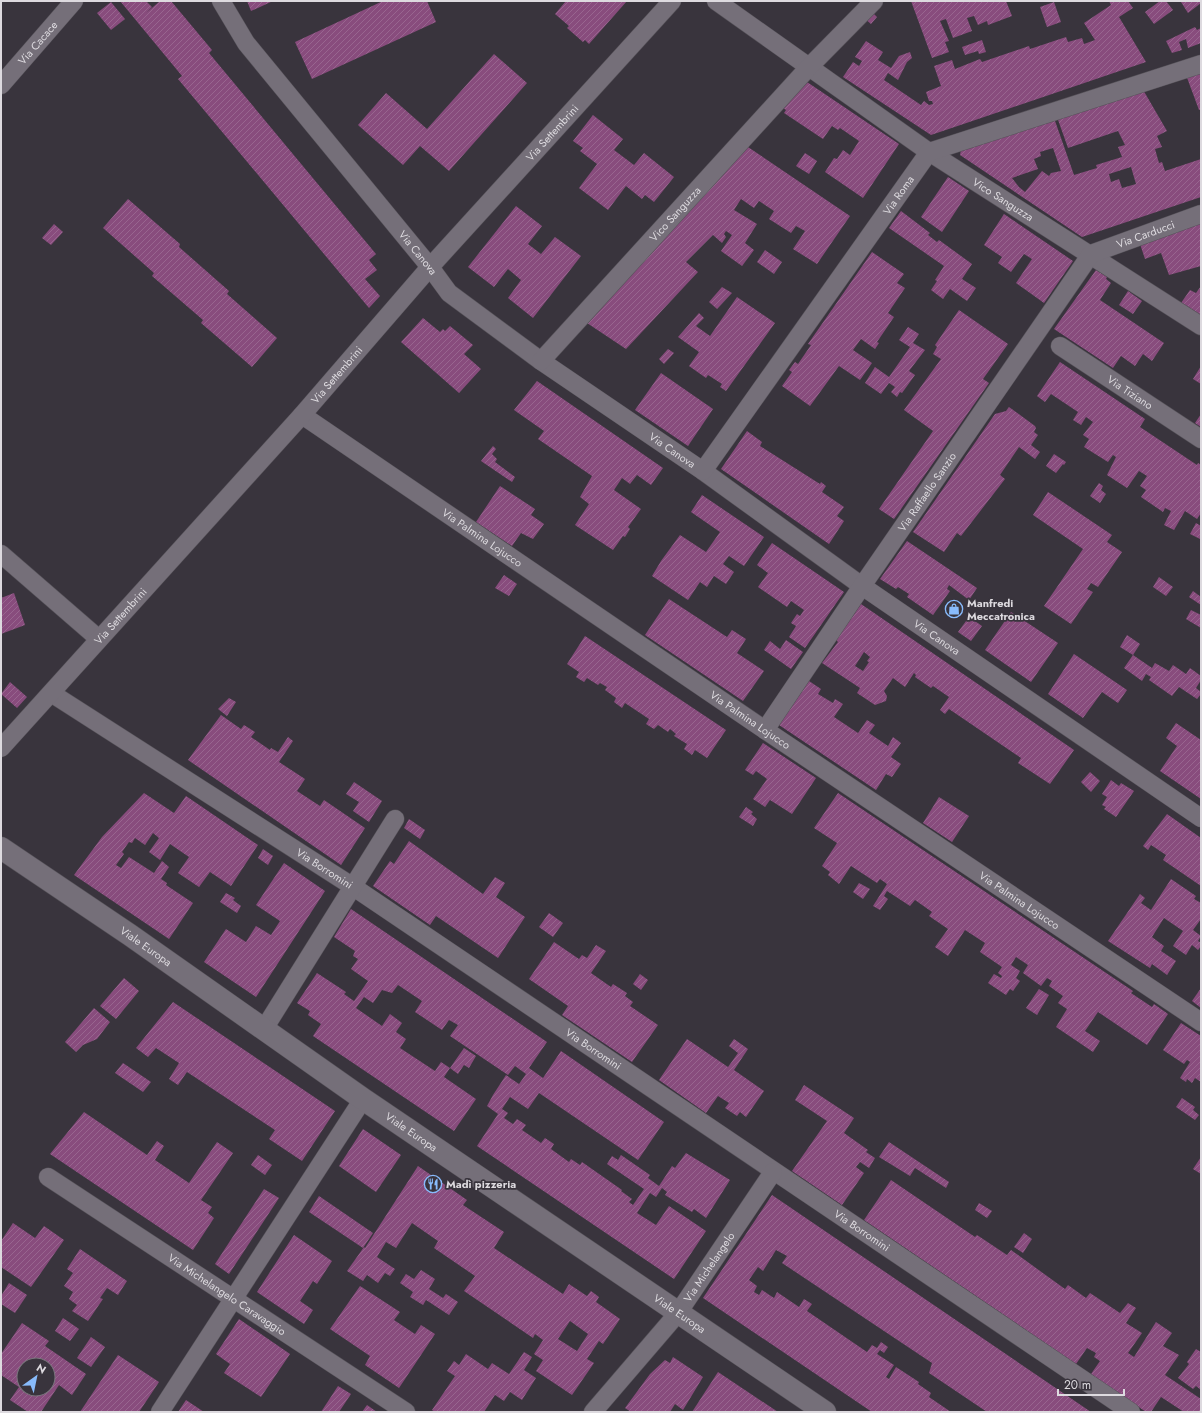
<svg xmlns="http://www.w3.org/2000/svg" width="1202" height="1413" viewBox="0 0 1202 1413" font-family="Jost,sans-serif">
  <defs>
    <pattern id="building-hatch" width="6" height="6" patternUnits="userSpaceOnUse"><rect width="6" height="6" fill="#884c7d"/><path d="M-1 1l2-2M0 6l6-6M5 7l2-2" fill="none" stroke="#98658f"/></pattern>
  </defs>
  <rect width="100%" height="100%" fill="#39343d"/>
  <g fill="url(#building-hatch)" fill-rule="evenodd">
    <polygon points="120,1 146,1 152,7 146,13 160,1 171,1 212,50 209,53 376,254 369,260 377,270 365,279 380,296 369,308 178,79 182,76"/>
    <polygon points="247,1 273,1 251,11"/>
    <polygon points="383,1 427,1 436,22 312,79 295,42"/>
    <polygon points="566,1 627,1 589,44 585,40 583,42 567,28 569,26 555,14"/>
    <polygon points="911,1 1006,1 1012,16 988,25 987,21 978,25 974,16 967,18 972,31 953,38 946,19 940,21 949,41 945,42 949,52 932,58"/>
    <polygon points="1109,1 1128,1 1133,8 1119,17 1146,62 931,135 843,77 853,62 859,66 862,61 855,57 866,41 883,52 878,60 891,68 899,56 910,52 912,58 907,62 898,80 888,73 884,80 921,105 924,101 929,105 933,104 932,101 929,101 926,92 941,86 934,66 952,60 955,69 980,59 982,62 1029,46 1030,49 1066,37 1068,42 1082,38 1084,44 1095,40 1084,23 1111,5"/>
    <polygon points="1160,1 1166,1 1173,10 1154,24 1145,12"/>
    <polygon points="1183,1 1201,1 1201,3 1188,13 1181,2"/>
    <polygon points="111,2 125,19 111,30 97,13"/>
    <polygon points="1054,2 1061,22 1047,27 1040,7"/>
    <polygon points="872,12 877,17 871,24 865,19"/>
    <polygon points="1195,27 1197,30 1201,28 1201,43 1188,48 1186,39 1179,42 1182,50 1172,53 1166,41"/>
    <polygon points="982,40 986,52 979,54 978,51 965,55 962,47"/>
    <polygon points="494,54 527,83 449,171 420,146 403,165 358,125 386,93 427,129"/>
    <polygon points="1201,70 1201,110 1199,110 1186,75"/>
    <polygon points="807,82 899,144 863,198 825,172 834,158 837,159 843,150 850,155 859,141 840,128 838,130 832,126 823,139 784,113 786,110 783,108"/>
    <path d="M1142 88 1167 131 1157 136 1162 147 1155 149 1159 163 1162 162 1165 171 1201 159V197L1082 237 960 155 961 150 1054 118 1074 175 1097 168 1096 165 1122 157 1118 147 1125 145 1118 131 1068 148 1057 117ZM1053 148 1061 171 1051 173 1049 176 1042 171 1025 192 1019 187 1012 178 1038 169 1034 159 1041 156 1040 152ZM1131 167 1136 184 1122 188 1119 179 1111 182 1109 174Z"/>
    <polygon points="593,115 623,139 614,150 634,165 644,153 674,177 654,202 645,195 642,199 626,186 608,210 579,188 597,164 580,151 583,148 573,141"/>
    <polygon points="745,145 850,216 817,264 793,249 805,231 796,226 791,233 769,219 774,211 759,201 754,208 741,199 734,210 757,224 745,243 754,250 742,266 721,251 732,235 726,231 724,234 726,237 722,243 713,235 686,262 698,272 626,349 587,323"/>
    <polygon points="805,153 817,161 809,174 796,166"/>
    <polygon points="948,177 969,191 942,232 921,217"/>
    <polygon points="128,199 180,244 179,247 229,291 227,294 277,338 252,367 201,323 203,320 152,276 154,273 103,228"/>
    <polygon points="516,206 542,226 528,244 541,254 555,237 581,256 533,318 508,298 521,280 508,269 494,287 468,267"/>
    <polygon points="901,211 930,233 928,235 937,242 939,240 972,264 962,279 976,288 967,301 950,289 943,299 931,290 937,281 935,280 944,266 889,228"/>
    <polygon points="1004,214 1073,261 1044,303 1016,283 1032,259 1024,254 1011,272 998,263 1002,257 984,245"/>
    <polygon points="1201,220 1201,266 1169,275 1161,253 1145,259 1139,241"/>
    <polygon points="54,224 63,232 51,245 42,238"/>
    <polygon points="765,250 782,262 774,274 757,262"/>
    <polygon points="872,252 904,274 897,283 905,288 888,313 894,317 877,342 879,343 875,349 861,339 853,350 872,363 860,380 839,366 810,406 782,386 792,372 789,370 795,362 798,364 811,345 808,344"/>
    <polygon points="1096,270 1107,277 1106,279 1111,283 1100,300 1164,343 1152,361 1143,354 1135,366 1121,356 1113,368 1054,329"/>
    <polygon points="1201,286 1201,317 1181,303 1190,290 1196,293"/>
    <polygon points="722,287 732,293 717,309 709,302"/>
    <polygon points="1128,291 1142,301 1133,314 1119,305"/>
    <polygon points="737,297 775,323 726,391 720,387 722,384 708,375 706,378 689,366 699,352 678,337 699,313 704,318 696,326 710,336"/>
    <polygon points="959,310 1008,344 983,379 989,383 894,519 879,509 933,431 904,410 941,359 933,354 937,347 935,345"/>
    <polygon points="423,318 440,332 443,329 445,331 450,326 473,345 464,354 481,369 459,393 401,342"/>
    <polygon points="908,327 919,334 913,343 925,350 909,371 915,375 902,393 900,392 897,397 891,392 895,387 889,383 881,394 865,383 875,367 889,377 910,347 899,340"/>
    <polygon points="668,349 674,353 664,364 659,359"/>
    <polygon points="1060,362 1145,419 1140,427 1197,465 1198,463 1201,465 1201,513 1197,519 1185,511 1174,530 1164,525 1171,511 1165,508 1163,512 1141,497 1146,490 1140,486 1147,476 1139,471 1127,488 1107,475 1116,457 1113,455 1108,462 1084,447 1089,439 1083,435 1093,422 1086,417 1081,425 1073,420 1078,412 1051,394 1045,402 1037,396"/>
    <polygon points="1201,366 1201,384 1193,379"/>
    <polygon points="661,373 713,409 688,446 635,410"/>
    <polygon points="537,381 663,468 651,485 637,475 630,484 622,478 614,490 641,509 628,527 630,529 625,537 623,536 613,550 575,525 589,504 580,497 592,476 538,439 544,431 514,410"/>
    <polygon points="1009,407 1035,426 1036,428 1034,432 1038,435 1031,445 1040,452 1035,459 1019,447 1000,475 1005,479 961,536 957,533 944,552 913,532 995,414 1006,411"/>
    <polygon points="1201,414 1201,427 1195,423"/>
    <polygon points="747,431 762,442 760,446 820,484 821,482 826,486 822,492 844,507 837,516 844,521 829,544 721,469"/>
    <polygon points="493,446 496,449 492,454 497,459 495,462 515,477 512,482 481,461"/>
    <polygon points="1054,454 1066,462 1064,465 1063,464 1056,473 1046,466"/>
    <polygon points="1099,483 1103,486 1101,490 1106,494 1100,503 1090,496"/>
    <polygon points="500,486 535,509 531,515 544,524 533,539 521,533 512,546 476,522"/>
    <polygon points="1048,492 1112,535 1107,542 1122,552 1098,587 1091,583 1087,589 1093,592 1071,624 1044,606 1083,549 1033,515"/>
    <polygon points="702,495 764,537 744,566 729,556 723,564 734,572 726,584 714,576 707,587 700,582 688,600 652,576 661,561 680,535 706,552 720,532 691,512"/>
    <polygon points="1196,523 1201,526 1200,539 1190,534"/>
    <polygon points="907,541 977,588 969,600 949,585 947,589 950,591 933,615 907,597 909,594 898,587 896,589 880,579"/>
    <polygon points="772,543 844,592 805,648 789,637 796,626 791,623 797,614 800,616 804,610 791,601 787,607 758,587 768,573 757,565"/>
    <polygon points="504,575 517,584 509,596 495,588"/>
    <polygon points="1159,577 1173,587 1166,596 1153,587"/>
    <polygon points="1193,591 1201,597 1201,605 1189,597"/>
    <polygon points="14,593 25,625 1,634 1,598"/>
    <polygon points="669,599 727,637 732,630 746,639 737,653 764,671 743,701 645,635"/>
    <path d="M861 604 1074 750 1050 784 1018 763 1021 758 949 709 945 714 940 710 949 697 933 686 931 688 915 677 916 675 914 673 905 687 893 678 884 691 887 696 886 701 875 705 857 693 860 688 822 663 838 642 836 640ZM864 652 870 657 867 661 869 662 863 671 855 666Z"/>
    <polygon points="1191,610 1201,615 1201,628 1186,619"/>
    <polygon points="1011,612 1058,643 1031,682 985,650"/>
    <polygon points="969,617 982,626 971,641 958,632"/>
    <polygon points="1127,635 1140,644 1133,655 1120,647"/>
    <polygon points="585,636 726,730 707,758 695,750 692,755 684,749 687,744 674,736 676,734 670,729 668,732 658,725 654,729 646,724 649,719 625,703 622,708 614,702 616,698 605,690 607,687 600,683 598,685 587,678 584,682 576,677 579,672 567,664"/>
    <polygon points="786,640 803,652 791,669 764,650 770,641 780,649"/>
    <polygon points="1074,654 1127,690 1118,703 1102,692 1083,718 1048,694"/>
    <polygon points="1133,655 1152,668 1155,663 1169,671 1173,665 1186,674 1190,668 1201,676 1201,680 1196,688 1201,692 1201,694 1197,699 1179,687 1172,696 1149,680 1151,677 1146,674 1142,681 1124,668"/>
    <polygon points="809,681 821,689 818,694 833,703 835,699 843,704 834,717 858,733 867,720 875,725 869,733 888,746 893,737 901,743 891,757 901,764 892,777 886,774 876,790 779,725"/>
    <polygon points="10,682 27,697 17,708 1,694"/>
    <polygon points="229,698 236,702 227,716 218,709"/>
    <polygon points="221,715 241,729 244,725 255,732 251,737 270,750 271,748 278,752 288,737 293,741 279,762 305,779 297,791 320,806 324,800 365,828 341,865 188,760"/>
    <polygon points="1176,723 1201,740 1201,799 1160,771 1177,746 1166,738"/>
    <polygon points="763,743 816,778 792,814 770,800 765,807 753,799 767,779 756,771 753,775 745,770"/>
    <polygon points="1090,772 1100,781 1091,792 1081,782"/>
    <polygon points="1111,780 1119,786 1121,783 1134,791 1116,817 1104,809 1106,807 1102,805 1107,797 1102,794"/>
    <polygon points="354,782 382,801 369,822 353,811 359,802 346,794"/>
    <polygon points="144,793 174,813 186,796 258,845 231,886 210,872 199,887 178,873 189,857 170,844 160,860 149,852 159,838 153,833 145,845 135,838 132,843 129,842 122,852 124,854 116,865 121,868 129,857 154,873 162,861 169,867 161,879 167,883 166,885 193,903 169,939 74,875 102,837"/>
    <polygon points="838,793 1133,991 1131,993 1152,1007 1154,1004 1168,1014 1147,1045 1098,1012 1085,1031 1100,1041 1093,1052 1056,1027 1067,1009 1058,1003 1063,996 1049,986 1052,981 1047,978 1041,986 1023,973 1028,965 1016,957 1011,965 1020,971 1016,978 1020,981 1013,991 1010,989 1006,995 988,983 994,974 1001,978 1002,976 998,973 1002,967 980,952 985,943 965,930 948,956 935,947 948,929 929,916 932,912 915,900 910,906 887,891 884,896 888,899 880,910 873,906 887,884 880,879 877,883 851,866 839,884 828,875 830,872 822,866 837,843 814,828"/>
    <polygon points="939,797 969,816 952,842 923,823"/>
    <polygon points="746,807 753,812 751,814 757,819 753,826 739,817"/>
    <polygon points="1167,814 1201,838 1201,886 1163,860 1166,855 1151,845 1148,850 1143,846"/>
    <polygon points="409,819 425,830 420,839 404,828"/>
    <polygon points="409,841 483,894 495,877 505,883 496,897 525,917 498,958 436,916 430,925 373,886 390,861 394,864"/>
    <polygon points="263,849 273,856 268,865 258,858"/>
    <polygon points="284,863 325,891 256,997 204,962 226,929 246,942 256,926 271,935 280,921 256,905"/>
    <polygon points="1171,879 1196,896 1194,899 1201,903 1201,919 1193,930 1201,936 1198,941 1201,943 1201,946 1198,950 1192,945 1186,955 1173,946 1183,931 1164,918 1152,937 1164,946 1161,951 1176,961 1167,975 1152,964 1150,968 1108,941 1140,894 1145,898 1141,903 1151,910"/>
    <polygon points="859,883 870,889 863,899 853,892"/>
    <polygon points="226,893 235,898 233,900 241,906 237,913 220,902"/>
    <polygon points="351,909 547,1042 529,1068 543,1078 561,1051 664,1122 638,1160 539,1093 528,1109 510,1097 502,1109 508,1113 504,1118 513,1124 517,1119 526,1125 522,1130 541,1143 545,1138 554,1144 551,1149 569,1162 571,1159 580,1165 582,1162 622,1190 621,1191 632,1199 629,1202 633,1205 644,1189 607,1164 612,1156 618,1160 621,1155 650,1175 648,1178 659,1186 672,1166 675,1168 686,1153 730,1180 706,1218 694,1209 692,1212 665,1195 667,1192 662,1188 656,1197 650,1193 637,1213 656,1225 669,1206 706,1231 674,1279 477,1146 498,1114 487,1106 493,1095 506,1075 519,1084 526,1074 515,1066 508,1075 450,1036 458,1025 449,1020 442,1030 415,1012 422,1001 398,985 392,993 382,990 373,1003 364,997 356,1008 382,1026 390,1014 402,1023 396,1032 406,1039 400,1048 435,1071 441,1062 450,1068 444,1077 476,1099 454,1131 313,1036 321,1024 308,1015 310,1011 297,1003 317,973 346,992 344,994 354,1001 368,981 351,969 358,959 353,956 355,951 334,937"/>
    <polygon points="549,913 563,923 553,937 539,927"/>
    <polygon points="554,942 579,959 582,955 587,958 596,945 606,951 591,973 611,987 613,984 627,993 625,996 633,1002 630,1006 658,1025 632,1062 562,1015 568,1006 529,979"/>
    <polygon points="640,974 648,980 641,990 633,984"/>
    <polygon points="124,978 139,991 116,1019 100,1006"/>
    <polygon points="1201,988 1201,1008 1192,1001"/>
    <polygon points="1039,989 1049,995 1037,1015 1026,1008"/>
    <polygon points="173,1002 335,1111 302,1161 269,1139 275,1130 187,1072 178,1085 169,1079 179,1063 156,1048 148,1057 136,1048"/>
    <polygon points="94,1008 110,1022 97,1039 83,1045 76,1052 65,1042"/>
    <polygon points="1181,1023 1201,1036 1201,1082 1195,1078 1192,1083 1187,1079 1186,1082 1180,1078 1190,1062 1187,1060 1184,1064 1163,1050"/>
    <polygon points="687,1039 728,1067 738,1053 729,1046 734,1039 748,1049 734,1070 764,1091 746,1117 740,1112 737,1116 725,1108 729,1103 718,1096 706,1113 659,1080"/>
    <polygon points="464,1048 476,1056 469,1068 464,1065 458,1074 450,1068"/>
    <polygon points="123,1063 151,1082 143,1092 115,1073"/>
    <polygon points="804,1085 854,1118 844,1133 868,1150 866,1152 875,1158 869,1168 860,1162 856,1167 864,1173 842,1205 792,1171 827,1121 795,1100"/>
    <polygon points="1182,1098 1195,1107 1193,1110 1199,1115 1195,1120 1176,1107"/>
    <polygon points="84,1112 147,1155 157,1141 164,1146 155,1160 189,1183 217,1142 233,1153 201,1200 212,1207 208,1213 214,1218 193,1250 50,1154"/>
    <polygon points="363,1129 401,1155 376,1192 339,1166"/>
    <polygon points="889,1142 949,1182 946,1188 915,1168 910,1176 879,1157"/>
    <polygon points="258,1155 272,1165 265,1175 251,1165"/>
    <polygon points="1201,1157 1201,1174 1193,1169"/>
    <path d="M418 1166 467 1200 463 1205 504 1232 494 1248 563 1294 569 1284 587 1296 591 1291 599 1297 596 1302 620 1319 603 1344 599 1341 587 1359 594 1363 572 1395 536 1371 543 1360 534 1354 543 1340 535 1334 533 1338 464 1291 475 1276 434 1248 438 1241 412 1223 396 1248 386 1242 377 1257 395 1269 390 1276 385 1273 378 1283 367 1275 363 1281 347 1271 364 1247 365 1248ZM570 1321 588 1334 577 1351 558 1339Z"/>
    <polygon points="891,1180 975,1237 977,1235 1007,1255 1011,1250 1065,1289 1068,1285 1086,1298 1090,1293 1120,1313 1128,1303 1136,1308 1126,1323 1142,1333 1128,1353 1134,1357 1156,1322 1172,1333 1163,1346 1179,1355 1165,1375 1201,1399 1201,1412 1184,1412 1161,1397 1151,1412 1146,1412 1091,1374 1100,1361 1094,1357 1096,1353 1087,1348 1076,1364 864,1220"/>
    <polygon points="264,1189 279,1198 229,1274 215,1264"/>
    <polygon points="772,1195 1091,1412 987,1412 929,1373 932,1363 782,1263 787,1256 776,1250 763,1271 758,1267 749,1280 757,1286 754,1292 759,1295 762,1290 774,1298 777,1292 799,1307 804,1299 812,1304 807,1311 867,1352 872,1345 877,1348 881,1342 888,1347 884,1353 880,1350 877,1354 894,1365 886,1377 889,1379 896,1367 919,1382 918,1384 931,1393 929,1397 951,1412 872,1412 703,1298"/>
    <polygon points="319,1196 373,1233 363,1248 309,1212"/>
    <polygon points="979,1203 992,1211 987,1218 975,1210"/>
    <polygon points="13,1223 35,1238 44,1226 64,1240 31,1287 1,1267 1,1241"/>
    <polygon points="1024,1233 1032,1239 1023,1253 1014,1247"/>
    <polygon points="294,1235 332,1261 317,1284 313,1281 300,1301 313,1310 304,1324 257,1292"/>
    <polygon points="80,1249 127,1281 118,1295 107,1288 100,1298 103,1299 88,1321 72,1311 77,1305 69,1299 73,1292 64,1286 73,1273 67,1269"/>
    <polygon points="421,1270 435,1279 429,1289 443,1298 446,1294 458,1302 449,1315 426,1300 423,1305 410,1297 413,1292 400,1283 406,1274 414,1279"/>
    <polygon points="9,1283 27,1295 15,1313 1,1304 1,1296"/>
    <polygon points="360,1286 400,1312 394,1320 415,1334 421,1325 435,1334 399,1388 365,1365 370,1356 330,1329"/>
    <polygon points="63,1318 79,1329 70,1341 55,1331"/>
    <polygon points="239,1319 290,1354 261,1397 224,1373 230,1364 216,1354"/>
    <path d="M22 1323 49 1341 45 1346 86 1374 72 1395 59 1385 41 1412H28L10 1400 19 1387 1 1375V1354ZM24 1365H48V1389H24Z"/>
    <polygon points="91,1337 105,1347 91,1367 77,1358"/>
    <polygon points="1196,1349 1201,1352 1201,1390 1196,1386 1193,1389 1178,1378 1189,1364 1187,1362"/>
    <polygon points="524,1352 532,1357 524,1370 536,1378 522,1400 510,1392 504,1401 495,1395 484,1412 435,1412 432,1410 455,1376 447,1371 454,1361 459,1365 466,1354 488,1369 492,1363 509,1374"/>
    <polygon points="118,1355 159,1382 139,1412 80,1412"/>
    <polygon points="673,1357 703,1377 683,1410 675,1404 670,1412 631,1412 625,1408 650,1374 665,1360 670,1363"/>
    <polygon points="718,1372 778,1412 692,1412"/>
    <polygon points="338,1386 351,1394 339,1412 321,1412"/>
    <polygon points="186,1400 204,1412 178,1412"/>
    <polygon points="367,1405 377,1412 362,1412"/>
  </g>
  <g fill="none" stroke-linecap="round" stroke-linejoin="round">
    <defs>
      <g id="minor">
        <path id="s1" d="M221 1 246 43 430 267 449 293 541 361 703 471 862 586 1201 818"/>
        <path id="s2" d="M716 1 929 152 1201 326"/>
        <path id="s3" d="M1 85 74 1"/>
        <path id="s4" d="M1060 346 1201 439"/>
        <path id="s5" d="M541 361 809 67 874 1"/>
        <path id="s6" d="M302 415 765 730 1201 1022"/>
        <path id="s7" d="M703 471 929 152 1201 64"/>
        <polyline points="1,554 99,639"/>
        <path id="s8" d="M51 693 352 886 1131 1412"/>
        <path id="s9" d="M765 730 862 586 1091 254 1201 214"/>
        <path id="s10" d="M1 748 302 415 430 267 672 1"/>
        <polyline points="264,1029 395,819"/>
        <path id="s11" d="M48 1177 406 1412"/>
        <polyline points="160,1412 363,1099"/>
        <path id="s12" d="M593 1412 678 1313 773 1172"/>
      </g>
      <g id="tertiary">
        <path id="s13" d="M1 848 130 935 363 1099 825 1412"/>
      </g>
    </defs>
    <use href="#minor" stroke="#555158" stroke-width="19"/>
    <use href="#tertiary" stroke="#555158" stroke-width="23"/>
    <use href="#minor" stroke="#756f79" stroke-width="18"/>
    <use href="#tertiary" stroke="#756f79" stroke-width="22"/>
  </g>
  <defs>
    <symbol id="shop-ring" viewBox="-11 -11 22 22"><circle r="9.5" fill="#39343d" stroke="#88bbfc" stroke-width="1.5"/><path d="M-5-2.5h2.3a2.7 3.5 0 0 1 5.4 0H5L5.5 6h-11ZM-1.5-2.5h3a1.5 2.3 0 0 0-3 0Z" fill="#88bbfc"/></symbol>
    <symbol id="restaurant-ring" viewBox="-11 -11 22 22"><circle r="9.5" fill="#39343d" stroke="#88bbfc" stroke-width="1.5"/><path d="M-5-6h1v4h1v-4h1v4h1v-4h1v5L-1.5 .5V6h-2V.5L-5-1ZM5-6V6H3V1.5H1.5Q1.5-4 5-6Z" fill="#88bbfc"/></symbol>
  </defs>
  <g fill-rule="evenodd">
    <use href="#shop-ring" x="944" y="599" width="20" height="20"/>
    <use href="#restaurant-ring" x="423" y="1174" width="20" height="20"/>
  </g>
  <g text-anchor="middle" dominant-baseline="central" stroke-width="3.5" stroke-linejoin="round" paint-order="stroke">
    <g font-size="11" fill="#dddadf" stroke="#39343d">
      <text stroke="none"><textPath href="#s3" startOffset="56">Via Cacace</textPath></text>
      <text stroke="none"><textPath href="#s10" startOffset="826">Via Settembrini</textPath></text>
      <text stroke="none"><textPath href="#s7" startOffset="338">Via Roma</textPath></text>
      <text stroke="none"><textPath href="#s2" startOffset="349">Vico Sanguzza</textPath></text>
      <text stroke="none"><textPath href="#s5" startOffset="199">Vico Sanguzza</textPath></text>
      <text stroke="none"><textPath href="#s9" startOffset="635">Via Carducci</textPath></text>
      <text stroke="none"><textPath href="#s1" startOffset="320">Via Canova</textPath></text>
      <text stroke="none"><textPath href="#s10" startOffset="502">Via Settembrini</textPath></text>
      <text stroke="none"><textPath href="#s4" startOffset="84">Via Tiziano</textPath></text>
      <text stroke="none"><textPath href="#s1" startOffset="644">Via Canova</textPath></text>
      <text stroke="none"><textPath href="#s9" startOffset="288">Via Raffaello Sanzio</textPath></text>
      <text stroke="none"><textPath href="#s6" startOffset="218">Via Palmina Lojucco</textPath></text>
      <text stroke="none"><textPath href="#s10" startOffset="178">Via Settembrini</textPath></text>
      <text stroke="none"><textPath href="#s1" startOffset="968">Via Canova</textPath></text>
      <text stroke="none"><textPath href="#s6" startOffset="542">Via Palmina Lojucco</textPath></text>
      <text stroke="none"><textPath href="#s8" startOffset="325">Via Borromini</textPath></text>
      <text stroke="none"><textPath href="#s6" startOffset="866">Via Palmina Lojucco</textPath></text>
      <text stroke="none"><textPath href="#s13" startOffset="175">Viale Europa</textPath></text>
      <text stroke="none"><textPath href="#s8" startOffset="649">Via Borromini</textPath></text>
      <text stroke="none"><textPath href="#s13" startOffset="499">Viale Europa</textPath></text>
      <text stroke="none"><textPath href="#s8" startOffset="973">Via Borromini</textPath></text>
      <text stroke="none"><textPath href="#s12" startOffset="186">Via Michelangelo</textPath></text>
      <text stroke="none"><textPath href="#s11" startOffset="214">Via Michelangelo Caravaggio</textPath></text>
      <text stroke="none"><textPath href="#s13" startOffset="823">Viale Europa</textPath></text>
    </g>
    <g font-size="11" font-weight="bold" fill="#dddadf" stroke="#39343d" text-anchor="start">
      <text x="967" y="603">Manfredi<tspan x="967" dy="13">Meccatronica</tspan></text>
      <text x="446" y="1184">Madì pizzeria</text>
    </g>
  </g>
  <rect width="1202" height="1413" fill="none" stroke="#dddadf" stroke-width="4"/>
  <g transform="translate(36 1377) rotate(33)"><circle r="19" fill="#39343d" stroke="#7b767e"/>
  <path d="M0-3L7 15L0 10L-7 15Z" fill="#88bbfc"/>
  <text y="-6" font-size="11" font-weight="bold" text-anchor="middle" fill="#dddadf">N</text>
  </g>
  <path d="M1058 1389v6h66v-6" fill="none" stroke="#dddadf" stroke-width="2"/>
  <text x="1064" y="1389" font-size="12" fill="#dddadf" stroke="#39343d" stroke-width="3" paint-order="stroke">20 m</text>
</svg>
